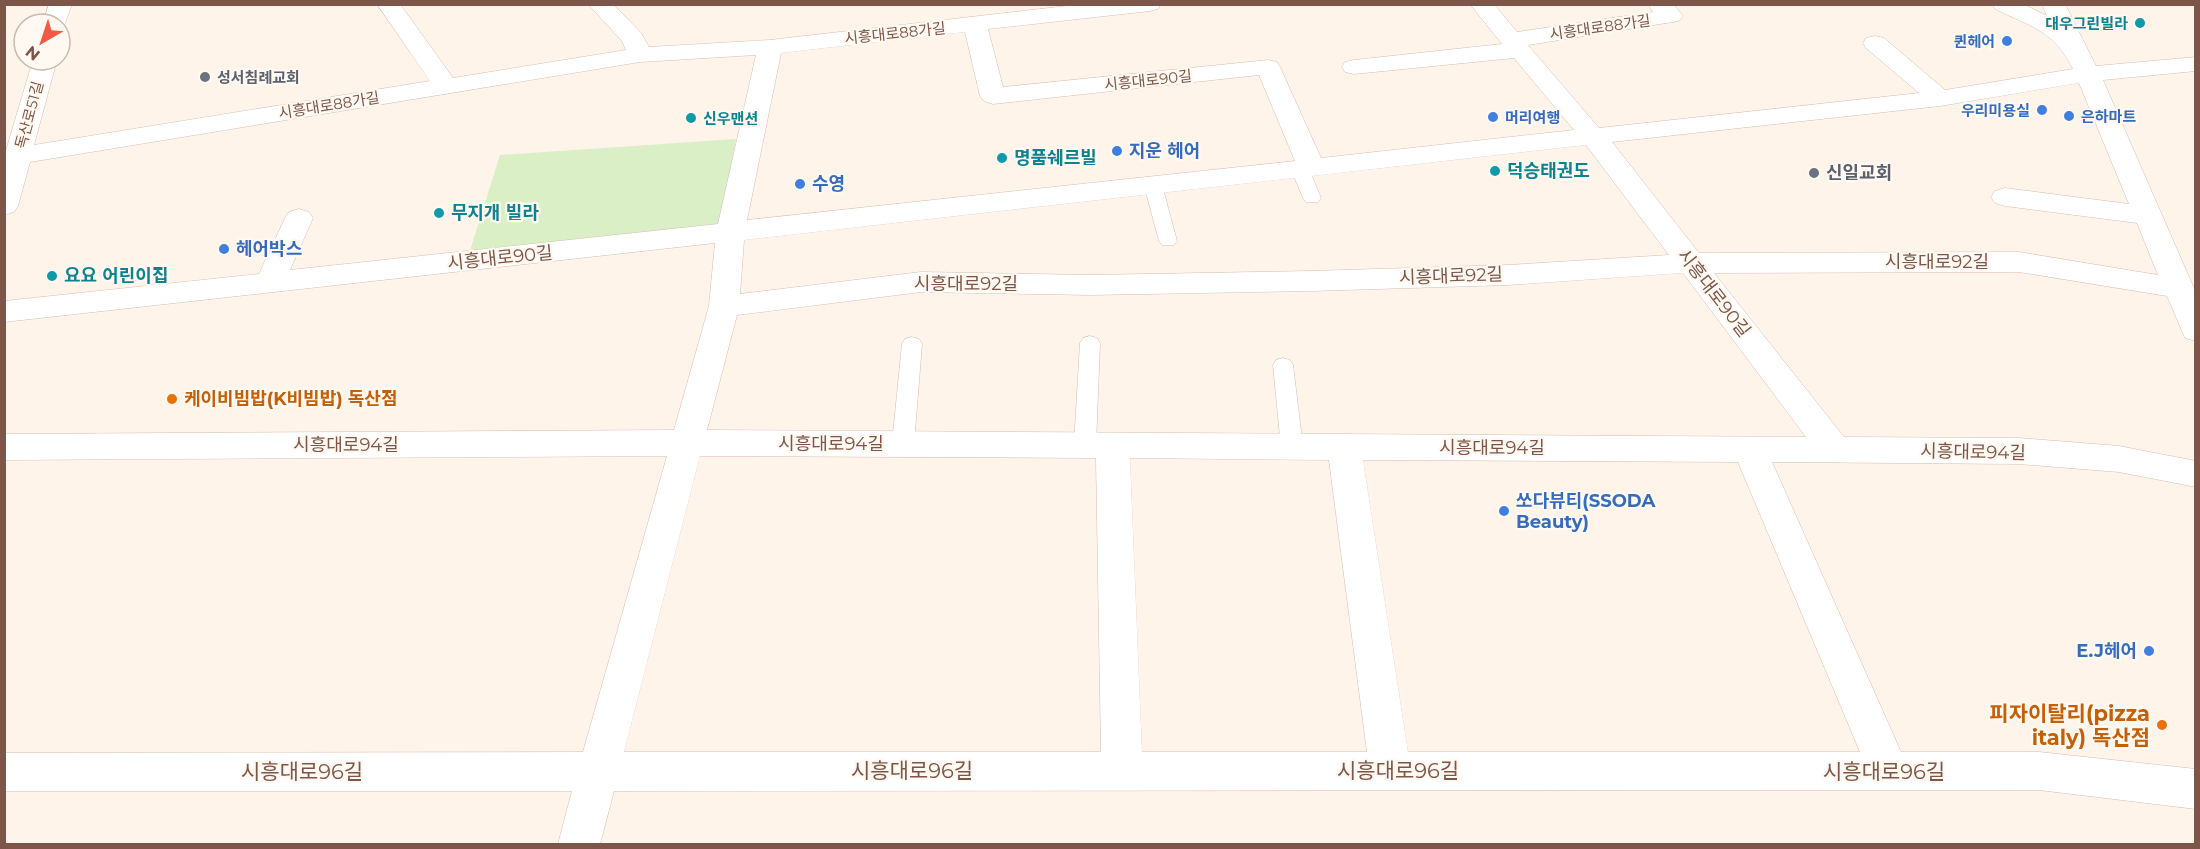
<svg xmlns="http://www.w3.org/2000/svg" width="2200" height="849" viewBox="0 0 2200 849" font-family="Montserrat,'Noto Sans KR',sans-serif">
  <rect width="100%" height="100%" fill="#fef4ea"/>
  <polygon fill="#daefc5" points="736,139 719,233 468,257 500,155"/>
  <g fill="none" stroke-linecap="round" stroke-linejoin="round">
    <defs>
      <g id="lane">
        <polygon points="1300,164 1306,165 1309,169 1321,198 1318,202 1306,202 1303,198 1291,169 1294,165"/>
        <polygon points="1153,180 1159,181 1162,185 1177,241 1174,245 1162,245 1159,241 1144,185 1147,181"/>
        <polygon points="1090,336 1097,338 1100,343 1096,445 1093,451 1085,453 1077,451 1074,445 1080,343 1083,338"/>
        <polygon points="912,337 919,339 922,344 914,444 911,450 903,452 895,450 892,444 902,344 905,339"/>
        <polygon points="1283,358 1290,360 1293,365 1303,447 1300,453 1292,455 1284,453 1281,447 1273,365 1276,360"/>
      </g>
      <g id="street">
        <polygon points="49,4 72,4 63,29 60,30 60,24 43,24"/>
        <path d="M377 4H400L453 78 626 50 622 41 588 4H613L641 33 649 47 770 40 1084 4H1161L1158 9 1150 11 988 29 1003 87 1268 60 1277 62 1280 67 1321 158 1574 130 1514 58 1354 74 1345 72 1342 67 1345 62 1354 60 1502 44 1470 4H1494L1517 32 1653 12 1648 4H1673L1683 16 1679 21 1528 45 1599 128 1919 93 1866 48 1863 43 1866 38 1875 36 1884 38 1945 90 2073 69C2054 30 2031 27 1995 9L1992 4H2023L2047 16 2042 4H2065L2096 66 2196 57V71L2103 80 2196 293V341L2185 338 2167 296 2019 272 1714 273 1844 437 2019 438 2119 446 2196 461V487L2119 472 2019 464 1772 462 1901 752H2039L2196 769V809L2039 790 614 791 600 844H558L572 791H4V753L583 752 667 456 4 460V434L674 430 709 306 715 243 4 322V301L259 274 285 218 289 212 299 209 309 212 313 218 290 270 718 224 756 55 640 62 30 162 18 206 14 212 4 215V157L33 60H57L34 145 430 81ZM965 32 980 96 984 101 993 104 1259 75 1295 161 747 220 781 53ZM2079 83 2129 204 2005 188 1995 191 1991 197 1995 203 2005 206 2137 223 2158 275 2019 252 1699 253 1612 142 1940 106ZM1586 145 1669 255 1508 265 1311 271 1090 275 921 272 740 294 744 240ZM1683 273 1806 437 707 430 737 315 921 292 1090 295 1311 291 1508 285ZM700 456 1096 458 1101 752H624ZM1130 458 1329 460 1367 752H1142ZM1363 460 1738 462 1860 752H1408Z"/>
      </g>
    </defs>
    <use href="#lane" stroke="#d5bdb0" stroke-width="1"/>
    <use href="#street" stroke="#d5bdb0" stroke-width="1"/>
    <use href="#lane" fill="#fff" fill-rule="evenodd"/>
    <use href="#street" fill="#fff" fill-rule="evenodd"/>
  </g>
  <g fill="#0f9aa8" stroke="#fff9f2" stroke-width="2">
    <circle cx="2140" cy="23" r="6"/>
    <circle cx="691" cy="118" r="6"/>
    <circle cx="1002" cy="158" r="6"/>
    <circle cx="1495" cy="171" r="6"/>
    <circle cx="439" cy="213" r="6"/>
    <circle cx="52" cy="276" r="6"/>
  </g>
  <g fill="#3f7fe0" stroke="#fff9f2" stroke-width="2">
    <circle cx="2007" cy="41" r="6"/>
    <circle cx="2042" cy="110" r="6"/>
    <circle cx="2069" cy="116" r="6"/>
    <circle cx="1493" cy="117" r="6"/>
    <circle cx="1117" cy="151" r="6"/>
    <circle cx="800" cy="184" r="6"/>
    <circle cx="224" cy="249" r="6"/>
    <circle cx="1504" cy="511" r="6"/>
    <circle cx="2149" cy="651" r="6"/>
  </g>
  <g fill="#6b7280" stroke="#fff9f2" stroke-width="2">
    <circle cx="205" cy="77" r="6"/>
    <circle cx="1814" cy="173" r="6"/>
  </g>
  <g fill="#e8710a" stroke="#fff9f2" stroke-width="2">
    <circle cx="172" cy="399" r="6"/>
    <circle cx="2162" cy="725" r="6"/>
  </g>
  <g text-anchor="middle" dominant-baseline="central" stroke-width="4.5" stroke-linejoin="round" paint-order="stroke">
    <g font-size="15" font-weight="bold" fill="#0d838f" stroke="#fff9f2" text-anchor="end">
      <text x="2128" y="23">대우그린빌라</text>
      <text x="703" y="118" text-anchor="start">신우맨션</text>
    </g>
    <g font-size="15" fill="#7d5649" stroke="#fff9f2">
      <text transform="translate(1600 27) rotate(-8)">시흥대로88가길</text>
      <text transform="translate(895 33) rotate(-6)">시흥대로88가길</text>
      <text transform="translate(1148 80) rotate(-6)">시흥대로90길</text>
      <text transform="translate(329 105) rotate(-9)">시흥대로88가길</text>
      <text transform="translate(29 115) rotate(-75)">독산로51길</text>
    </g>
    <g font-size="15" font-weight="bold" fill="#366cbe" stroke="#fff9f2" text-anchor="end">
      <text x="1995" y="41">퀸헤어</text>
      <text x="2030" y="110">우리미용실</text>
      <text x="2081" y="116" text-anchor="start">은하마트</text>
      <text x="1505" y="117" text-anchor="start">머리여행</text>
    </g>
    <g font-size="15" font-weight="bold" fill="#5b616d" stroke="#fff9f2" text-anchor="start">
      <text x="217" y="77">성서침례교회</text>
    </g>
    <g font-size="18" font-weight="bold" fill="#366cbe" stroke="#fff9f2" text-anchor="start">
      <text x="1129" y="151">지운 헤어</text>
      <text x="812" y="184">수영</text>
      <text x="236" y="249">헤어박스</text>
      <text x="1516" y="501">쏘다뷰티(SSODA<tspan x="1516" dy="21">Beauty)</tspan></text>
      <text x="2137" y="651" text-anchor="end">E.J헤어</text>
    </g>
    <g font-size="18" font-weight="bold" fill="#0d838f" stroke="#fff9f2" text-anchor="start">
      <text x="1014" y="158">명품쉐르빌</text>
      <text x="1507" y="171">덕승태권도</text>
      <text x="451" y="213">무지개 빌라</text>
      <text x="64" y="276">요요 어린이집</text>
    </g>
    <g font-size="18" font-weight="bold" fill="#5b616d" stroke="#fff9f2" text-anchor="start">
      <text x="1826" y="173">신일교회</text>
    </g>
    <g font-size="18" fill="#7d5649" stroke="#fff9f2">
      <text transform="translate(500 258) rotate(-6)">시흥대로90길</text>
      <text x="1937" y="262">시흥대로92길</text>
      <text transform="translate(1451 276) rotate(-2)">시흥대로92길</text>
      <text x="966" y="284">시흥대로92길</text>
      <text transform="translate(1714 293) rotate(52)">시흥대로90길</text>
      <text x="831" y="444">시흥대로94길</text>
      <text x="346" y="445">시흥대로94길</text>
      <text x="1492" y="448">시흥대로94길</text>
      <text transform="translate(1973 452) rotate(1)">시흥대로94길</text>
    </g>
    <g font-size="18" font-weight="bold" fill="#c56008" stroke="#fff9f2" text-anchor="start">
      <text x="184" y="399">케이비빔밥(K비빔밥) 독산점</text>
    </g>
    <g font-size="21" font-weight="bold" fill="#c56008" stroke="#fff9f2" text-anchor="end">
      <text x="2150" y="713">피자이탈리(pizza<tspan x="2150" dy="24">italy) 독산점</tspan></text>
    </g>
    <g font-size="21" fill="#7d5649" stroke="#fff9f2">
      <text x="912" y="770">시흥대로96길</text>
      <text x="1398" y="770">시흥대로96길</text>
      <text x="302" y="771">시흥대로96길</text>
      <text x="1884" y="771">시흥대로96길</text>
    </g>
  </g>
  <rect width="2200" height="849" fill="none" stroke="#7d5649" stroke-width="12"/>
  <g transform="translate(42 42) rotate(219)"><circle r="28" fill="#fff9f2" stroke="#cbb8ae" stroke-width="1.5"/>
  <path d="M0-4.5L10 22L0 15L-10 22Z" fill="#f35a44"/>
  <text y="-9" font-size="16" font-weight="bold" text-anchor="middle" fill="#7d5649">N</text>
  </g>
</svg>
